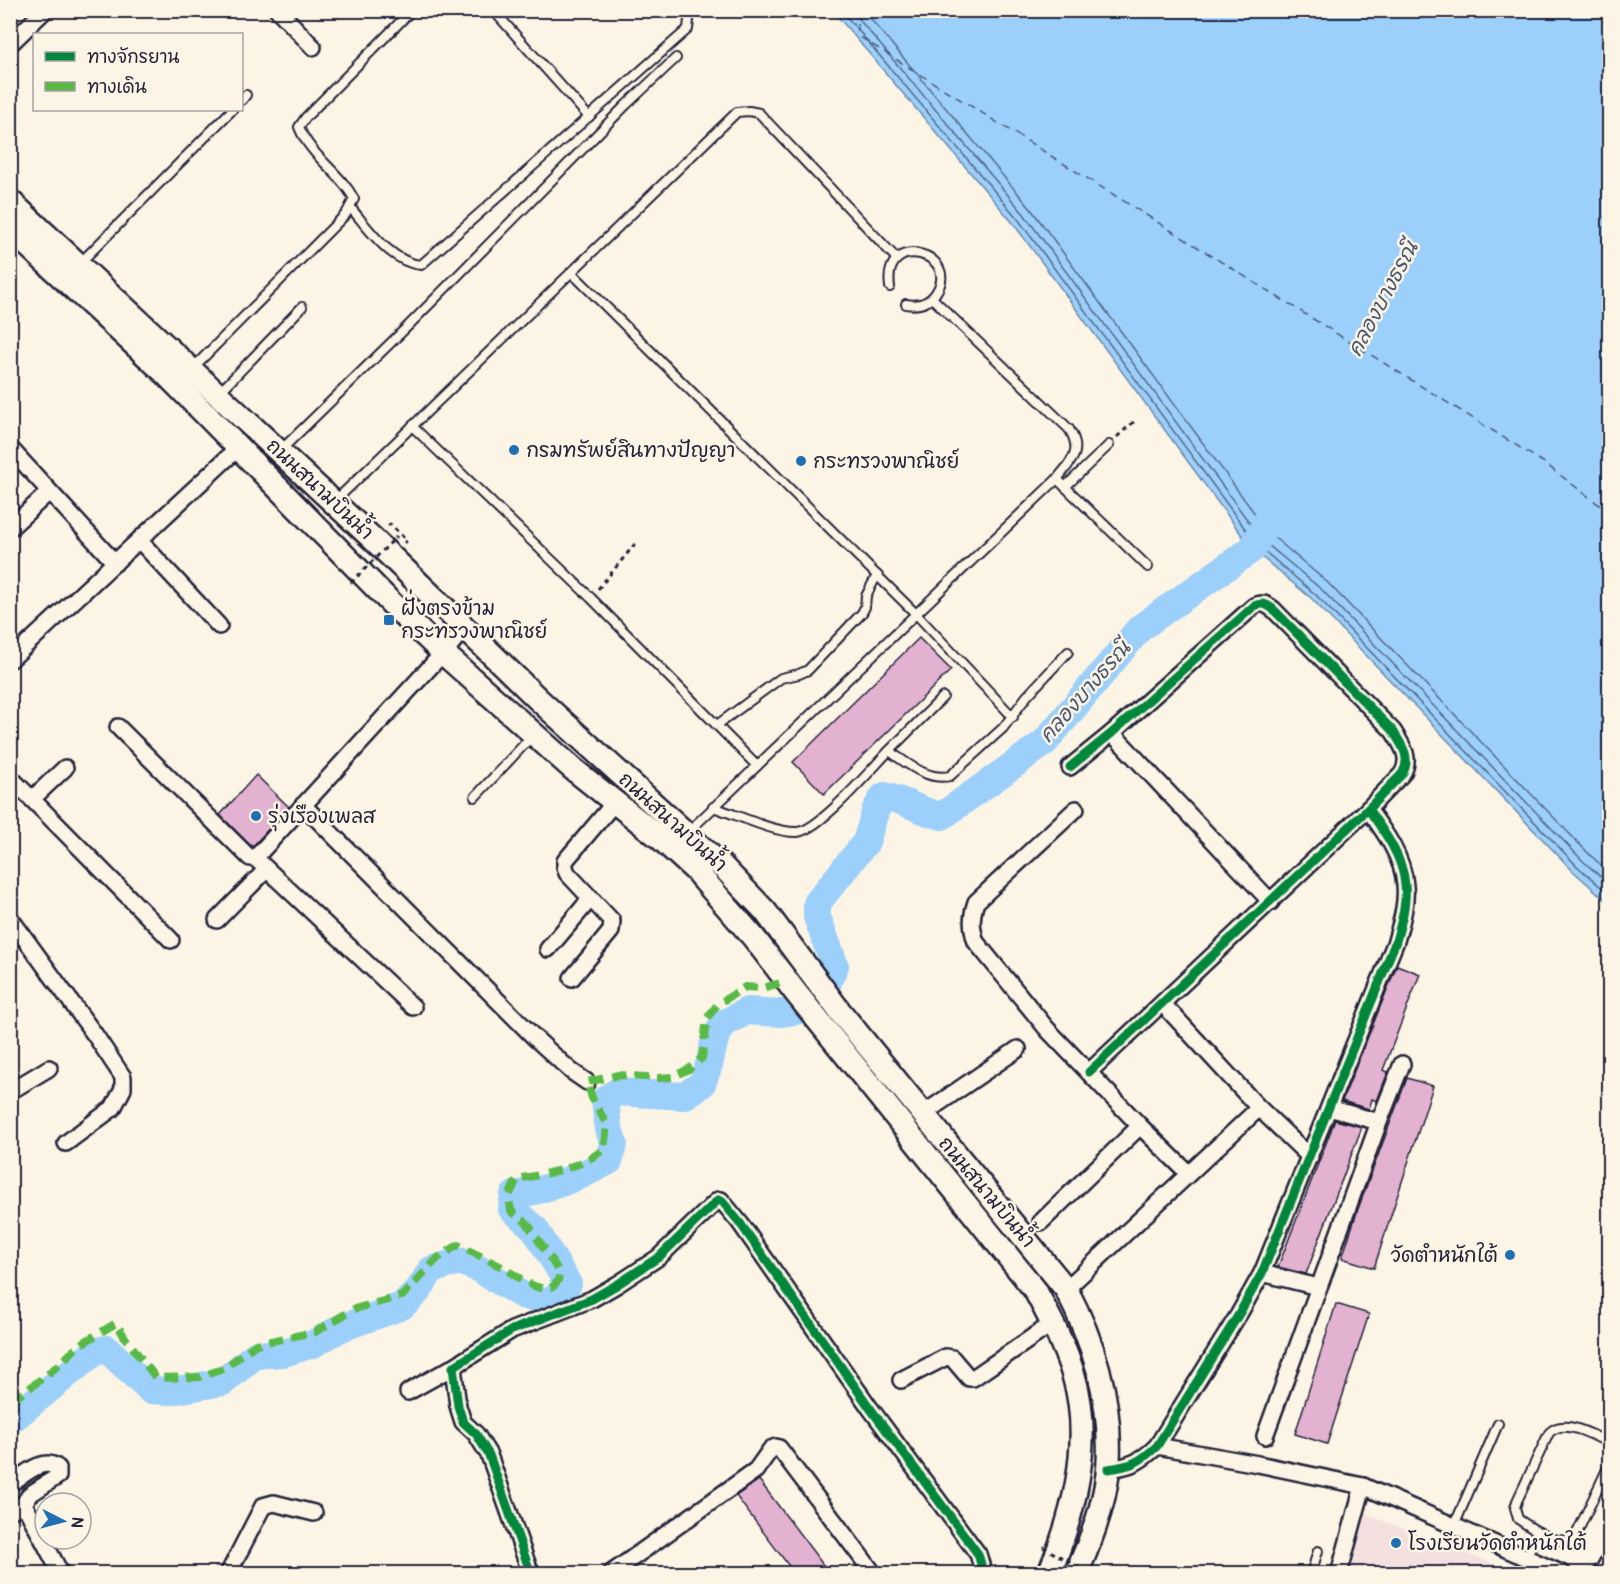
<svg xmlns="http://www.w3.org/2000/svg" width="1620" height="1584" viewBox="0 0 1620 1584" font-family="Pangolin,'Playpen Sans Thai',sans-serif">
  <rect width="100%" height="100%" fill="#fcf5e5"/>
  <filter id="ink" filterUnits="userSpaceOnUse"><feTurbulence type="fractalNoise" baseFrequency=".0167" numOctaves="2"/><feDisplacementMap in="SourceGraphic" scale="12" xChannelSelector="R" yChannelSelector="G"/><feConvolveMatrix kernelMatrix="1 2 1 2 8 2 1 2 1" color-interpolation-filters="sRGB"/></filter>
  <g filter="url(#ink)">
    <polygon fill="#f4e1df" points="1361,1512 1517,1573 1344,1574"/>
    <polygon fill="#9cd0fa" stroke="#6b8aae" stroke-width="1.5" points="833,11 1609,11 1609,903 1573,871 1312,599 1252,549 1013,223"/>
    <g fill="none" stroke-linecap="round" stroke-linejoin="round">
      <g stroke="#536887" stroke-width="1.5">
        <polyline points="841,10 1018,219 1257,545 1316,595 1577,866 1610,895"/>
        <polyline points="851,10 1024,214 1262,540 1322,590 1583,861 1610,885"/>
        <polyline points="863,10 1031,209 1269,533 1328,583 1589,854 1610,873"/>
      </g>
      <path stroke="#9cd0fa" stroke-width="28" d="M10 1421 96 1351 107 1349 150 1390 171 1391 223 1382 255 1355 284 1353 313 1344 341 1328 402 1306 418 1291 431 1270 459 1261 477 1268 522 1295 547 1302 557 1297 568 1284 535 1229 512 1209 514 1195C547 1190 580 1177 609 1161L614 1144 608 1127 605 1100 617 1092 684 1096 702 1084 709 1065 715 1039 723 1024 747 1011 782 1013 796 1011 811 1001 827 984 835 966 817 917V903L866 842 876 809 884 796C905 800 921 812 942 816L1044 743 1140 628 1252 549 1271 514"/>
      <polyline stroke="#475674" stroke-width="1.5" stroke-dasharray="8 6" stroke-linecap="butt" points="854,10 860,37 1543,462 1610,513"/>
    </g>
    <g fill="#e3b2d1" stroke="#22223b" stroke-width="1.5">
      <polygon points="919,638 951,670 824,794 793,762"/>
      <polygon points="256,775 289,807 252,847 220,815"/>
      <polygon points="1397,965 1420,974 1383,1070 1388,1072 1377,1101 1372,1099 1369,1109 1342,1101"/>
      <polygon points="1407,1078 1433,1086 1374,1268 1342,1258 1358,1209"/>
      <polygon points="1335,1120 1362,1127 1306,1274 1278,1267"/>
      <polygon points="1336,1304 1369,1314 1327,1444 1295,1434"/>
      <polygon points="759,1480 830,1574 795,1574 736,1496"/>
    </g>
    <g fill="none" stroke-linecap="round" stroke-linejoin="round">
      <defs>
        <g id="service">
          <polyline points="493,10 589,117"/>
          <polyline points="242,100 246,95"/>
          <path d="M350 207C369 229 390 262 421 265L688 29 690 10"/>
          <polyline points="80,263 232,110"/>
          <polyline points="571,272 916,614 1013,717"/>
          <path d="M890 287C882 230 964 254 935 294 928 304 918 306 906 304"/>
          <path d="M193 368 346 214 354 199C340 172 310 156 299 127L306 117 412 10"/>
          <polyline points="219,393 302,307"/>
          <polyline points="412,426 591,598 757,766"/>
          <polyline points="281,450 409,325 626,105 676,58"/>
          <polyline points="1057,479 1148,567"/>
          <polyline points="1065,487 1109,445"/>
          <polyline points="336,500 737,112 749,111 759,113 897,259"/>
          <polyline points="717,725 781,678 799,674 808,670 862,613 865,607 866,596 877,575"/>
          <polyline points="889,751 943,697"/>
          <polyline points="475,797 532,736"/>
          <path d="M713 807C735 814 775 833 797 832 819 831 872 768 889 751 907 763 927 781 950 776L1003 728 1027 696 1068 652"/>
          <path d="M688 832 1057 479C1072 461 1083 451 1069 429L932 298"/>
          <path d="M1610 1443C1593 1436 1564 1417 1549 1433L1517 1501 1515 1508 1518 1519C1532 1528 1562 1551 1576 1535L1610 1463"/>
          <polyline points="1454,1526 1498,1424"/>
          <polyline points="1526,1557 1539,1532"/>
          <polyline points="1311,1574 1318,1551"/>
        </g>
        <g id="minor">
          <polyline points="278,10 313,47"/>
          <polyline points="10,44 45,10"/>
          <polyline points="10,448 115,563"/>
          <polyline points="10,528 49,492"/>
          <polyline points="139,540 219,626"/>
          <polyline points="10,660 238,448"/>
          <polyline points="118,727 250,858 255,858 413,1007"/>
          <polyline points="1112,733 1271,902"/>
          <path d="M1070 767 1112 733 1254 606C1262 602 1266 604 1273 609L1393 731C1402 745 1412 758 1402 774L1368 809 1089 1072"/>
          <polyline points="10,777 171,940"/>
          <polyline points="32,799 65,768"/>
          <polyline points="303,805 535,1038 571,1071 587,1082"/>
          <path d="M1076 809 976 902C971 917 971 927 976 942L1047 1029 1140 1126 1188 1173"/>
          <polyline points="255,858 465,629"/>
          <polyline points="10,918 95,1035 123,1077 123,1089 113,1108 66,1143"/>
          <polyline points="217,920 266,870"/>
          <polyline points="548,949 591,898"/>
          <polyline points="572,978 611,931 612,921 567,873 565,867 565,861 614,803"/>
          <polyline points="1163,1004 1259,1108 1310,1157"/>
          <polyline points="10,1084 14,1089 49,1068"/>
          <polyline points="1329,1108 1379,1122"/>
          <polyline points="923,1114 1018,1049"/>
          <polyline points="1041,1222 1140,1126"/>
          <polyline points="1262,1273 1318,1287"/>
          <polyline points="1066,1289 1259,1108"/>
          <polyline points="901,1380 946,1357 952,1358 969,1378 973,1378 1053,1323"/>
          <polyline points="408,1392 453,1367"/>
          <polyline points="1265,1436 1379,1122 1402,1064"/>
          <polyline points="1157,1446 1258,1464 1363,1486 1563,1574"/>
          <path d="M1108 1469C1132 1466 1140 1462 1157 1446L1239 1314 1262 1273 1396 941C1401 923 1407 904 1405 885 1403 857 1384 831 1368 809"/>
          <path d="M10 1484C24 1475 43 1456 58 1468V1476L29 1495 24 1504 61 1574"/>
          <polyline points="10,1511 24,1504"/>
          <polyline points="228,1574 263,1506 274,1503 314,1513"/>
          <polyline points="531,1574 489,1455 476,1434 463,1422 458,1406 453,1367 512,1330 592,1299 618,1284 659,1257 718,1200 721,1200 740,1223 870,1408 978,1554 981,1564 979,1574"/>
          <polyline points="610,1574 756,1470 771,1449 776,1447 779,1448 874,1574"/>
          <polyline points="1339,1574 1363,1486"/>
          <polyline points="1600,1574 1604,1570 1610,1559"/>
        </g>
        <g id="secondary">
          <path d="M10 201 374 540 539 700 723 867 765 911 841 1013 1066 1289C1095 1344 1113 1406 1108 1469 1105 1505 1091 1541 1076 1574"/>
          <path d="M10 229 163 371 399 611 443 653 573 769 660 838 695 870 754 938 796 993 1035 1290C1050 1318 1065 1346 1074 1377 1093 1442 1074 1514 1049 1574"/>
        </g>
      </defs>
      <use href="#service" stroke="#22223b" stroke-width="12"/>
      <use href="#minor" stroke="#22223b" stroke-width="20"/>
      <use href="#secondary" stroke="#22223b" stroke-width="27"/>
      <g stroke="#22223b" stroke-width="3" stroke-dasharray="4.5 4.5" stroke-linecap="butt">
        <polyline points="1117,437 1137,419"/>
        <polyline points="388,526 390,524 407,541 404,543"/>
        <polyline points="598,589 635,544"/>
      </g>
      <use href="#service" stroke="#fcf5e5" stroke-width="8"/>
      <use href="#minor" stroke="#fcf5e5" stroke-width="15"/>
      <use href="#secondary" stroke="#fcf5e5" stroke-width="22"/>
      <g stroke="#22223b" stroke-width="3" stroke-dasharray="4.5 4.5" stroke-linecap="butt">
        <polyline points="351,583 397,536"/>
        <polyline points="1043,1547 1087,1572"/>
      </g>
      <path stroke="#58b947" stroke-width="8" stroke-dasharray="15 8" stroke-linecap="butt" d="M10 1400 26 1391 60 1364 78 1346 116 1323 126 1339 156 1378 199 1377 223 1369 256 1344 315 1332 354 1309 402 1296 438 1258 458 1245C472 1252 486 1259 500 1266 515 1274 554 1308 560 1273L527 1223 511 1211 509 1196 517 1179C546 1174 581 1168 604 1149L607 1125 592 1098 587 1082 618 1075 659 1078 672 1077 689 1069 702 1058 707 1018 718 1004 745 987 763 988 787 981"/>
      <defs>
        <g id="cycleway">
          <path d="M1070 767 1112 733 1254 606C1262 602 1266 604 1273 609L1393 731C1402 745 1412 758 1402 774L1368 809 1089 1072"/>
          <path d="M1108 1469C1132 1466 1140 1462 1157 1446L1239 1314 1262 1273 1396 941C1401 923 1407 904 1405 885 1403 857 1384 831 1368 809"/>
          <polyline points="531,1574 489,1455 476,1434 463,1422 458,1406 453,1367 512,1330 592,1299 618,1284 659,1257 718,1200 721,1200 740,1223 870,1408 978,1554 981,1564 979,1574"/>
        </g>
      </defs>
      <use href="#cycleway" stroke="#fcf5e5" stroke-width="13"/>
      <use href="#cycleway" stroke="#00873e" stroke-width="9"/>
    </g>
  </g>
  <g fill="#1f6fb2" stroke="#fcf5e5" stroke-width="2">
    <circle cx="514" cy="450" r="6"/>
    <circle cx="801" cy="461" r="6"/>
    <rect x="383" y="614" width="12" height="12" rx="3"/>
    <circle cx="256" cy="816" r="6"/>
    <circle cx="1510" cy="1255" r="6"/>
    <circle cx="1396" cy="1543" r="6"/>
  </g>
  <g text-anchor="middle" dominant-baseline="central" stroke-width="5" stroke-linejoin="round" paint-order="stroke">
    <g font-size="20" fill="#22223b" stroke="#fcf5e5" text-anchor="start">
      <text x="526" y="450">กรมทรัพย์สินทางปัญญา</text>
      <text x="813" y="461">กระทรวงพาณิชย์</text>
      <text x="401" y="608">ฝั่งตรงข้าม<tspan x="401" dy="23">กระทรวงพาณิชย์</tspan></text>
      <text x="268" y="816">รุ่งเรืองเพลส</text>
      <text x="1498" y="1255" text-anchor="end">วัดตำหนักใต้</text>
      <text x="1408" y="1543">โรงเรียนวัดตำหนักใต้</text>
    </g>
    <g font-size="20" fill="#22223b" stroke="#fcf5e5">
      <text transform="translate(320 489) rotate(43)">ถนนสนามบินน้ำ</text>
      <text transform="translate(673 822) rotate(42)">ถนนสนามบินน้ำ</text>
      <text transform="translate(987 1192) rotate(50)">ถนนสนามบินน้ำ</text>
    </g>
    <g font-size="21" font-style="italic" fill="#475674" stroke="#fcf5e5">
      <text transform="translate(1383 299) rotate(-62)">คลองบางธรณี</text>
      <text transform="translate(1085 692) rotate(-49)">คลองบางธรณี</text>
    </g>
  </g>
  <rect width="1620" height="1584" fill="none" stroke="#fcf5e5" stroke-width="36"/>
  <rect x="18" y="18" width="1584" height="1548" fill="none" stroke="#22223b" stroke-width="2" filter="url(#ink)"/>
  <rect x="33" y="33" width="210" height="78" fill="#fcf5e5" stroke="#a5a1a1" stroke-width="1.5"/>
  <rect x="45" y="52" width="30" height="9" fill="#00873e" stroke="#a5a1a1" stroke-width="1.5"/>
  <text x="87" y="63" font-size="18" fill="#22223b">ทางจักรยาน</text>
  <rect x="45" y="82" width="30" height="9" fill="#58b947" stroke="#a5a1a1" stroke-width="1.5"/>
  <text x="87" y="93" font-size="18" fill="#22223b">ทางเดิน</text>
  <g transform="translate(63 1521) rotate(96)"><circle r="28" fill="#fcf5e5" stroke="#a5a1a1" stroke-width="1.5"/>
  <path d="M0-4.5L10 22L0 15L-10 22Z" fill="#1f6fb2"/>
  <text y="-9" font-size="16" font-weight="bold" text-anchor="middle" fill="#22223b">N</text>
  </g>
</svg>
